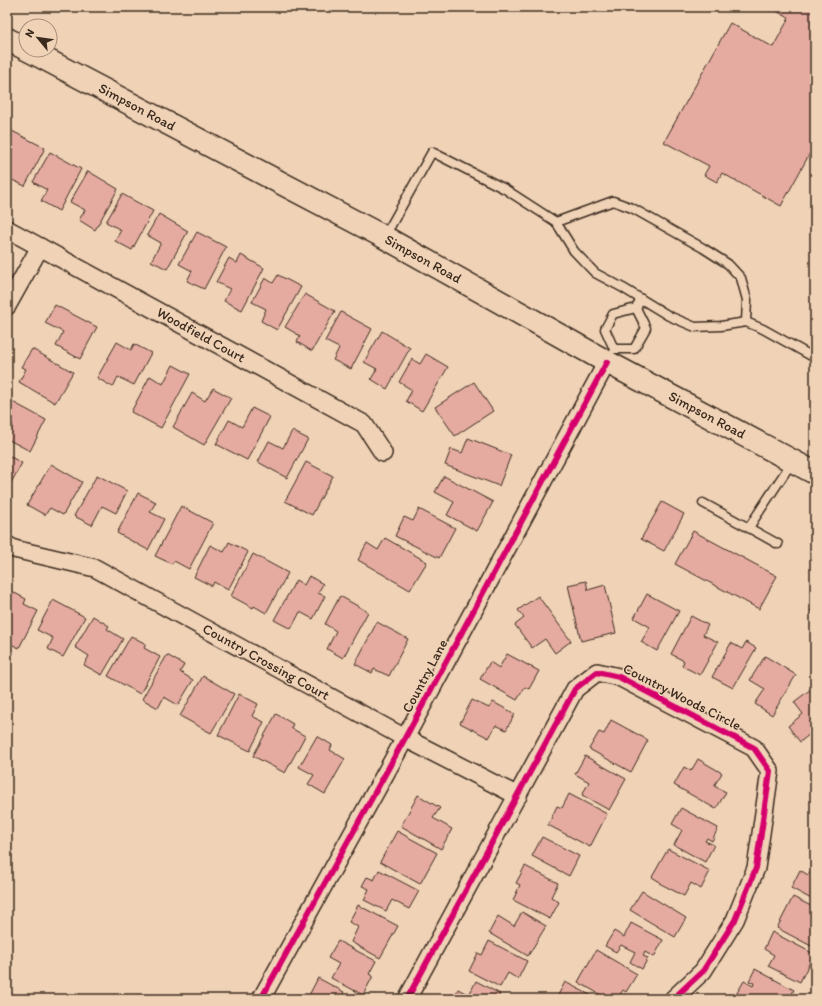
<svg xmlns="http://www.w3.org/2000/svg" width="822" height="1006" viewBox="0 0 822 1006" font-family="Itim,sans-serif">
  <rect width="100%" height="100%" fill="#f0d3b7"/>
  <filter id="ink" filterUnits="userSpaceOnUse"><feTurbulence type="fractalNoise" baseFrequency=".025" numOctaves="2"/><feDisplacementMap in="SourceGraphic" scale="8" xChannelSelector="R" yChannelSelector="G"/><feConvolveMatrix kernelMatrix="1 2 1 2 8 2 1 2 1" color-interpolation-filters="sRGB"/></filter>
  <g filter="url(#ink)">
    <g fill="#e5aba1" stroke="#3b2a1e">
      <polygon points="769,7 815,7 815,144 781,206 722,173 717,182 704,175 709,166 664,142 730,23 773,47 789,18"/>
      <polygon points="12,131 45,148 25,186 10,179 7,183 7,141"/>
      <polygon points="50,152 81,169 59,211 41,201 47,190 33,182"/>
      <polygon points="88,171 118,189 95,230 79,220 85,210 70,202"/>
      <polygon points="122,194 153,211 132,250 115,241 121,230 106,222"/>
      <polygon points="159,214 188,231 167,269 151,261 161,243 147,235"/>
      <polygon points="197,232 226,247 204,289 187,281 192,271 179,264"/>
      <polygon points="241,255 264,268 242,310 224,301 230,289 216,282 229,258 237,263"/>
      <polygon points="278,275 301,287 277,330 261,321 266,309 252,302 265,278 273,283"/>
      <polygon points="305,294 335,311 312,351 297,342 300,336 285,327"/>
      <polygon points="55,305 97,327 80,359 56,346 63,332 45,323"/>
      <polygon points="341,312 372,329 351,369 333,360 339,348 325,341"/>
      <polygon points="382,331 410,348 387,389 371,379 377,369 364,362"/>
      <polygon points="117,342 131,350 134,344 151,353 134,385 118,377 113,387 97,378"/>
      <polygon points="32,349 73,372 55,403 19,382 26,369 21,367"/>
      <polygon points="426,354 448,367 422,411 406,401 412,390 399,382 412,359 420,364"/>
      <polygon points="173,365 190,374 161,428 131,412 150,376 163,384"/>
      <polygon points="474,382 493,411 455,436 435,407"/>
      <polygon points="213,388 231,398 204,445 173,427 192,393 205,401"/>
      <polygon points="7,399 46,420 30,451 7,439 7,436 13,425 7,422"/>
      <polygon points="252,408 270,417 247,460 216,444 229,420 242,427"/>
      <polygon points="292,431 308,439 287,478 258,462 269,441 283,448"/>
      <polygon points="468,438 511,455 499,486 445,465 451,449 462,453"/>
      <polygon points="7,455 22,463 7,490"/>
      <polygon points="306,462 333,476 312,515 285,501"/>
      <polygon points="51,464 82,482 63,515 50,508 45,515 27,505"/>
      <polygon points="97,475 127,491 116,513 102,506 92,525 74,516"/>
      <polygon points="444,476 493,502 477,531 447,515 454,502 435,492"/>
      <polygon points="138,493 156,502 150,512 164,519 148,550 117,533"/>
      <polygon points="662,502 684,514 664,551 641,539"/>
      <polygon points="181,506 213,523 189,569 174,561 172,564 155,556"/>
      <polygon points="419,509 455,528 439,558 395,536 404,517 413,521"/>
      <polygon points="693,531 777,576 759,609 675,564"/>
      <polygon points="385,538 427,562 410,590 358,560 367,543 378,550"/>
      <polygon points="229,542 248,552 228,590 214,582 212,586 194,577 210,545 224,552"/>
      <polygon points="253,554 288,573 266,613 254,606 253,608 231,596"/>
      <polygon points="309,576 323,584 318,593 325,596 313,619 300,612 291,629 274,620 296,580 304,585"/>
      <polygon points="586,581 588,590 605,585 616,633 581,641 568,585"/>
      <polygon points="9,590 26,599 24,604 38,611 19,648 7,642 7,593"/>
      <polygon points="647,594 679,611 657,651 641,642 650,627 634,618"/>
      <polygon points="340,596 368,612 343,658 327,649 336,631 325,624"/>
      <polygon points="538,596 571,641 555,653 545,639 532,648 515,625 524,618 518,610"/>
      <polygon points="53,600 85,617 63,657 48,649 53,638 37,630"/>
      <polygon points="815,603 815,615 810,613"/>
      <polygon points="93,616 109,626 107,629 123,639 102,675 84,665 89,656 75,647"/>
      <polygon points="691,616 708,625 703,635 718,642 700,675 682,666 684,661 671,654"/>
      <polygon points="377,622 408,639 389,676 374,669 372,673 355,664"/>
      <polygon points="131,636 146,644 144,648 160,657 140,694 108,676"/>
      <polygon points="746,642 756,648 733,688 712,677 731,643 742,649"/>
      <polygon points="507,654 539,671 529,689 525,687 517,700 480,679 490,662 499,668"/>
      <polygon points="167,655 184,665 180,672 193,680 178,705 164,697 158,708 142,699"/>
      <polygon points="765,656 796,675 772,715 755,704 765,689 750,680"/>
      <polygon points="203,676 234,694 211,733 180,716"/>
      <polygon points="815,686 815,730 800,742 788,726 803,714 794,702"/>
      <polygon points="239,694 258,704 252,716 264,722 250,751 218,735"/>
      <polygon points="472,700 489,708 493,702 515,714 506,730 496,725 489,738 460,723"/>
      <polygon points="276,714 293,724 291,728 305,736 285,773 253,756"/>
      <polygon points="611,720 648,740 631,772 589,749 599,732 604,734"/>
      <polygon points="317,736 332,745 330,750 345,759 325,794 308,784 314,775 299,767"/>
      <polygon points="585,756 626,779 609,810 582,795 589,782 575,774"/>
      <polygon points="698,759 722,773 714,786 726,792 716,809 674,785 684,767 691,771"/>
      <polygon points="569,794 607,814 590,847 548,825 557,806 562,808"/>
      <polygon points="418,795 440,808 433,818 452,829 441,849 401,826"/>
      <polygon points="681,808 718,828 712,841 707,838 705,841 714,845 705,862 674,845 682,830 672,824"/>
      <polygon points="397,831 437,853 420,884 380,862"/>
      <polygon points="542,837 579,856 569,876 532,856"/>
      <polygon points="668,849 710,871 701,889 691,883 684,896 659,883 660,882 652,877"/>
      <polygon points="815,863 815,901 791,888 800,870 808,875"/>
      <polygon points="525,866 558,883 551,897 559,902 550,919 513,900 520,885 516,883"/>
      <polygon points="379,870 419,891 409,909 392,900 386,911 364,900 369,889 362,886 367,877 374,880"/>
      <polygon points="642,891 686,918 675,937 630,910"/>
      <polygon points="793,897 815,908 815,948 777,928"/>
      <polygon points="358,905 398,926 380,958 351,942 358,927 349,922"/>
      <polygon points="522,912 546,926 528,956 489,933 498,916 514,926"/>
      <polygon points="631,923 663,940 654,957 645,952 643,956 648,958 642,969 630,962 635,952 621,945 616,952 605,946 614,931 624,937"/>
      <polygon points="772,932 814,954 800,982 768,966 774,955 764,949"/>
      <polygon points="338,941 376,961 369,974 373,976 363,995 331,978 339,964 328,958"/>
      <polygon points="489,941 527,961 518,979 508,973 500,987 469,971 478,953 482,955"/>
      <polygon points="596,950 637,974 626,992 623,990 617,999 608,999 578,982"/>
      <polygon points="755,969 794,990 789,999 736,999 734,998 744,981 753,986 754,983 749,981"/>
      <polygon points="318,978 344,992 340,999 307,999"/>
      <polygon points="476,981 500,994 497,999 453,999 458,989 469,995"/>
      <polygon points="565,982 590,995 588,999 556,999"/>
    </g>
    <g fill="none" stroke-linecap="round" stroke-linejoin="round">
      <defs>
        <g id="service">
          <polyline points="556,222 613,201 632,208 703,248 728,264 741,278 747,300 746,322"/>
          <polyline points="385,236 432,152 505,189 556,222 574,251 595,273 623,288 669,316 695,327 721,326 746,322 763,329 815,358"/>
          <polyline points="614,349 605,329 613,314 636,308 641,299"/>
          <polyline points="614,349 634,349 646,328 636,308"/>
          <polyline points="703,503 749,528"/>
          <polyline points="778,544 749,528 755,518 792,462"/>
        </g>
        <g id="minor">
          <polyline points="7,229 364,424 383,453"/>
          <polyline points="7,306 40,247"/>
          <polyline points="7,545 14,549 95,568 405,738 518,796"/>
          <polyline points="261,999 405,738 607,362"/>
          <polyline points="407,999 575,689 597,672 619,677 754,748 770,771 756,868 735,920 703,971 673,999"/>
        </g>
        <g id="secondary">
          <polyline points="7,39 26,49"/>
          <polyline points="28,50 384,237 607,362 815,473"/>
        </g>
      </defs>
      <use href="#service" stroke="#3b2a1e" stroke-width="11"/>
      <use href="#minor" stroke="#3b2a1e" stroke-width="20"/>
      <use href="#secondary" stroke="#3b2a1e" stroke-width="25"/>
      <use href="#service" stroke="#f0d3b7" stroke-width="8"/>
      <use href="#minor" stroke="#f0d3b7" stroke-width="17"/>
      <use href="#secondary" stroke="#f0d3b7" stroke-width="22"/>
      <defs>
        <g id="cycleway">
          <polyline points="261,999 405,738 607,362"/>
          <polyline points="407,999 575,689 597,672 619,677 754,748 770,771 756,868 735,920 703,971 673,999"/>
        </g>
      </defs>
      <use href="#cycleway" stroke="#f0d3b7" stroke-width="8"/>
      <use href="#cycleway" stroke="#d6006c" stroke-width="6"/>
    </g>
  </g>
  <g text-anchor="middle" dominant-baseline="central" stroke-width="3" stroke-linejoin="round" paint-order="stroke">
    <g font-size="14" fill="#3b2a1e" stroke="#f0d3b7">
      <text transform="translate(137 107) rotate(28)">Simpson Road</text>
      <text transform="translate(423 259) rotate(29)">Simpson Road</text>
      <text transform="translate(201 335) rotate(29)">Woodfield Court</text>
      <text transform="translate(707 415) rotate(28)">Simpson Road</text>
      <text transform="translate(266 662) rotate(29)">Country Crossing Court</text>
      <text transform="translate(425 676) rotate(-62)">Country Lane</text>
      <text transform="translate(682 697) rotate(27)">Country Woods Circle</text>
    </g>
  </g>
  <rect width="822" height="1006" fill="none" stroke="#f0d3b7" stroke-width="24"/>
  <rect x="12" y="12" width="798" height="982" fill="none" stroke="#3b2a1e" stroke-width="1.5" filter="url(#ink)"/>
  <g transform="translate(38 38) rotate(299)"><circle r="19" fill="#f0d3b7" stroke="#a88f7a"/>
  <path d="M0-3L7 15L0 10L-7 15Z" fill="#3b2a1e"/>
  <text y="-6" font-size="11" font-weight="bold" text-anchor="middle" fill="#3b2a1e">N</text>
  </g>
</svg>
